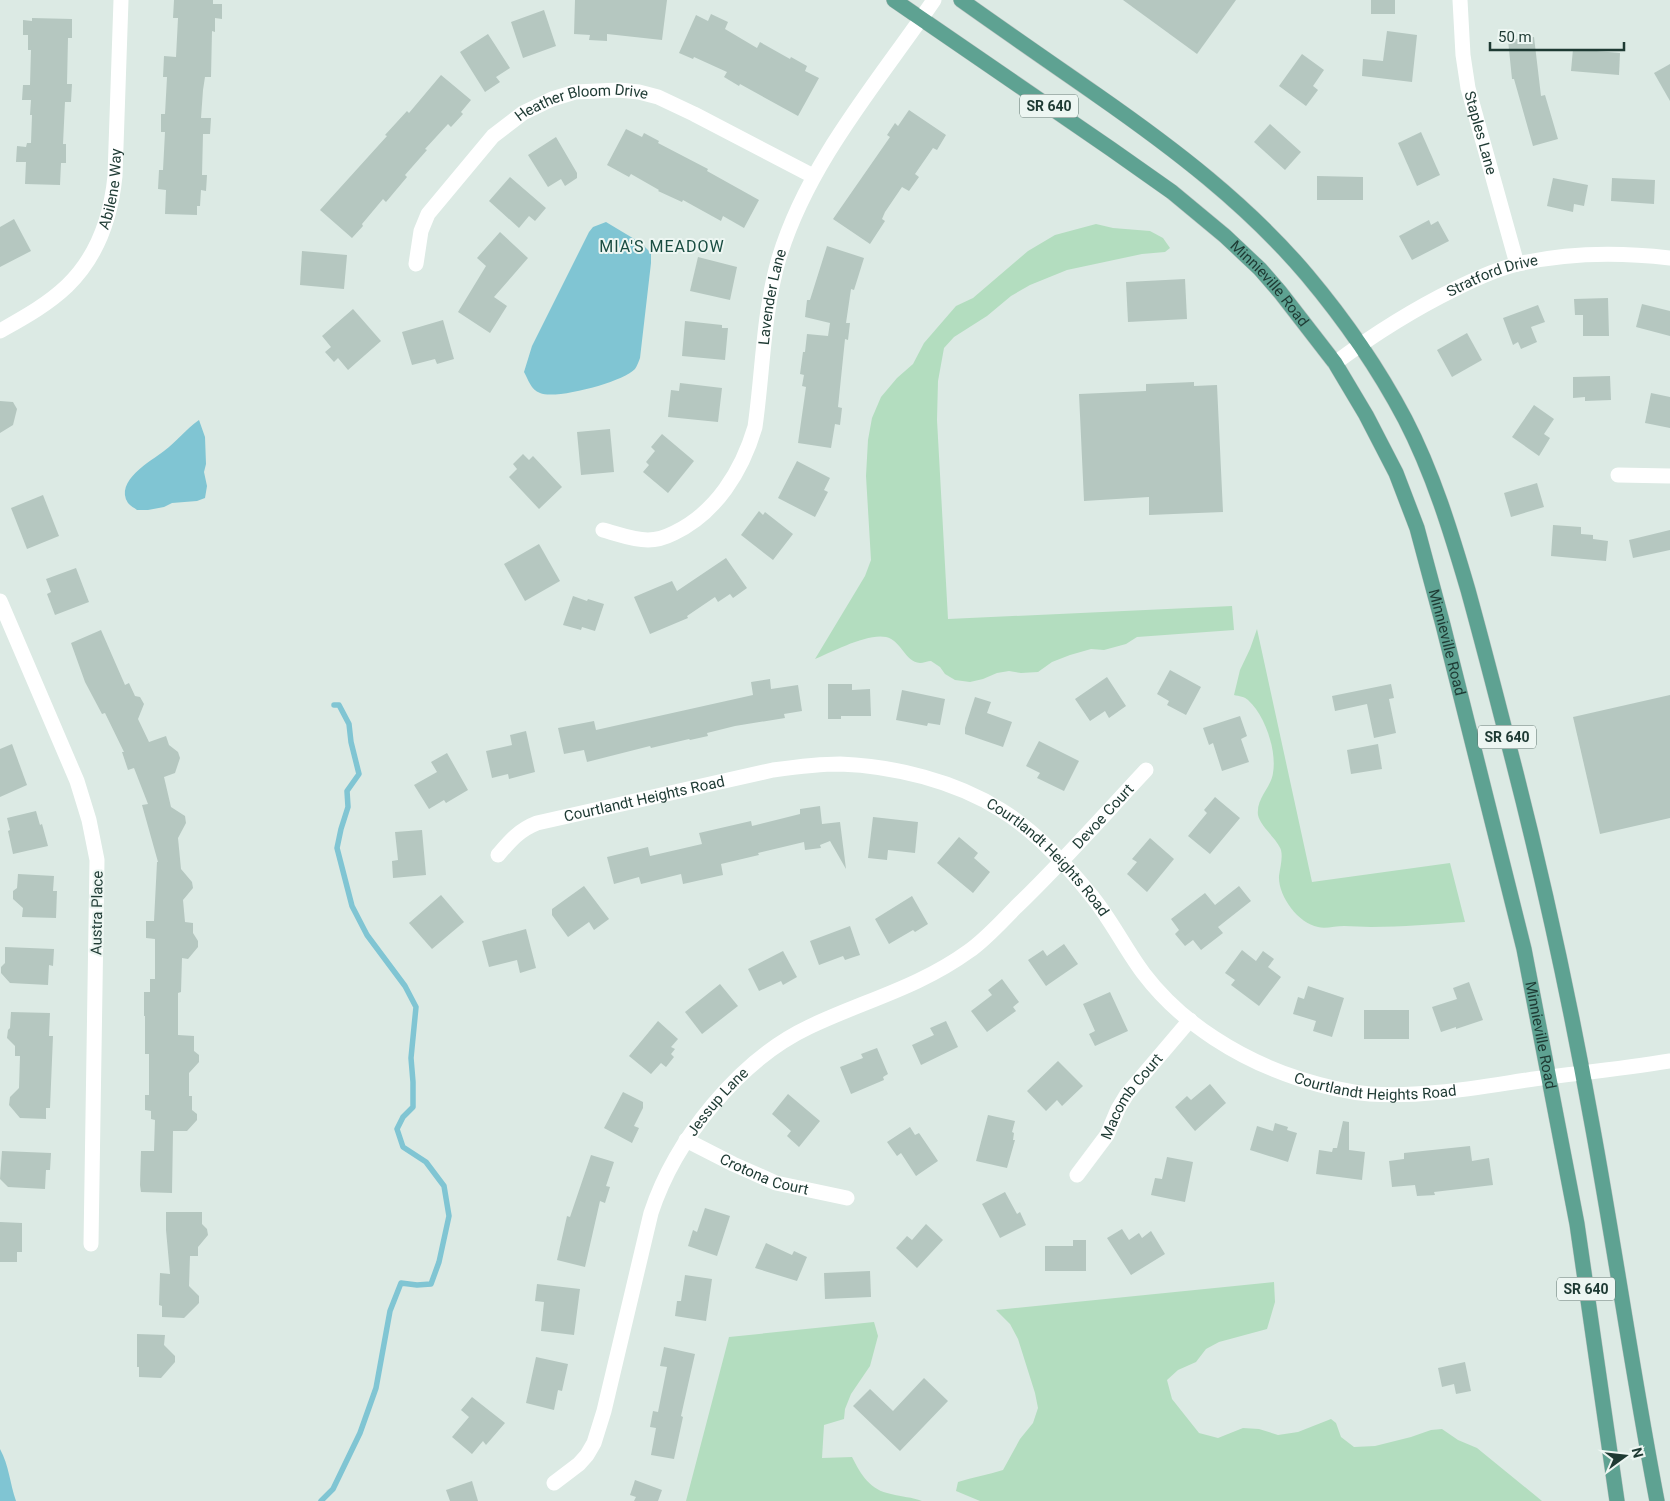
<svg xmlns="http://www.w3.org/2000/svg" width="1670" height="1501" viewBox="0 0 1670 1501" font-family="Roboto,sans-serif">
  <rect width="100%" height="100%" fill="#dceae4"/>
  <g fill="#b3ddbf">
    <path d="M1096 224 1113 228 1150 231 1163 238 1170 248 1165 252 1142 254 1067 270 1030 285 1011 296 987 316 954 337 944 348 938 381 937 420 948 619 1232 606 1234 630 1137 637 1126 644 1104 650 1091 649 1070 655 1052 662 1038 672 1021 673 1009 671 997 673 983 679 970 682 955 680 945 674 940 667 931 661C928 661 923 663 920 663 905 662 901 640 886 637 867 633 832 652 815 659L865 576 871 560 866 476 868 440 872 418 881 397 897 378 913 364 924 343 956 306 973 298 1028 251 1055 235Z"/>
    <path d="M1257 629 1312 882 1450 863 1465 922C1434 924 1402 927 1371 927 1362 927 1353 926 1344 926 1336 926 1325 929 1318 927 1298 923 1278 896 1279 876 1280 868 1283 858 1281 850 1278 840 1260 826 1258 815 1256 798 1271 788 1273 773 1277 751 1265 715 1248 700 1245 697 1239 696 1234 695L1240 670 1250 649Z"/>
    <path d="M1274 1282 1275 1302 1267 1329 1219 1342 1206 1349 1196 1362 1178 1370 1167 1380 1172 1399 1199 1433 1218 1438 1243 1428 1259 1429 1278 1435 1298 1432 1331 1419 1336 1423 1341 1437 1354 1447 1375 1446 1411 1437 1431 1430 1442 1429 1458 1440 1477 1448 1542 1501H980L956 1491 958 1482C973 1477 988 1475 1003 1470L1020 1439 1033 1423 1038 1408 1035 1393 1018 1339 1010 1324 996 1310Z"/>
    <path d="M874 1322 878 1336 870 1366 851 1394 845 1409 844 1419 824 1425 822 1458 852 1457C861 1475 870 1490 891 1494 902 1497 912 1497 922 1501H686L729 1337Z"/>
  </g>
  <g fill="#80c5d3">
    <path d="M606 222 641 243 651 253V263L640 358C639 361 637 366 635 369 623 382 556 400 540 393 531 390 528 379 524 372L532 346 589 232 593 227Z"/>
    <path d="M199 420 205 437 206 464 204 472 207 486 205 498 197 501 172 503 164 507 148 510H137C135 508 130 506 128 503 114 481 151 461 164 451 177 441 186 429 199 420Z"/>
    <path d="M0 1449C9 1465 10 1484 16 1501H0Z"/>
  </g>
  <g fill="none" stroke-linecap="round" stroke-linejoin="round">
    <polyline stroke="#80c5d3" stroke-width="5.5" points="321,1501 333,1489 360,1433 376,1388 390,1311 401,1283 417,1285 431,1284 439,1262 449,1216 444,1186 426,1162 403,1147 397,1129 403,1117 413,1107 413,1082 411,1058 416,1007 405,986 367,935 352,906 337,848 341,829 348,807 347,791 359,774 351,742 349,724 339,705 334,705"/>
  </g>
  <g fill="#b5c7c0">
    <polygon points="174,0 213,0 213,4 222,4 222,19 215,18 215,32 212,31 211,77 205,77 203,90 201,118 211,118 210,134 203,134 202,175 207,175 206,191 201,190 200,206 197,206 197,215 165,214 166,190 158,189 159,170 163,170 165,132 161,132 161,114 165,114 167,77 163,77 164,56 176,57 178,18 173,18"/>
    <polygon points="575,0 667,0 662,40 607,34 607,41 589,40 590,35 574,34"/>
    <polygon points="1123,0 1236,0 1197,54"/>
    <rect x="1371" y="0" width="24" height="14"/>
    <polygon points="544,10 556,46 523,58 511,22"/>
    <polygon points="711,14 728,22 725,29 757,48 760,42 790,59 791,57 807,66 805,71 819,78 798,116 740,84 739,86 724,77 727,72 694,57 693,59 679,53 696,15 708,21"/>
    <polygon points="32,18 72,19 72,38 68,38 67,84 72,84 71,102 65,102 63,144 66,144 66,163 61,163 60,185 25,184 26,162 16,162 17,146 26,147 27,143 31,143 32,115 30,115 31,100 22,100 23,85 30,85 31,50 28,50 28,35 23,35 23,20 32,21"/>
    <polygon points="1387,31 1417,35 1412,82 1362,76 1363,59 1383,61"/>
    <polygon points="488,34 510,68 496,77 500,82 485,92 460,52"/>
    <polygon points="1534,37 1541,96 1545,95 1558,139 1533,146 1514,79 1512,79 1508,40"/>
    <polygon points="1573,49 1620,53 1619,75 1571,71"/>
    <polygon points="1302,54 1324,70 1313,86 1318,90 1306,106 1279,86"/>
    <polygon points="1670,64 1670,101 1654,73"/>
    <polygon points="441,75 471,100 461,112 463,114 451,127 448,124 425,149 427,150 405,175 407,177 386,202 383,199 362,224 363,226 352,238 320,210 387,136 385,135 407,111 409,113"/>
    <polygon points="909,110 946,135 937,150 933,148 915,174 919,177 909,191 902,187 885,212 882,219 885,221 870,244 833,219 890,137 887,135 895,123 898,126"/>
    <polygon points="1270,124 1301,152 1285,170 1254,142"/>
    <polygon points="626,129 642,137 644,133 659,141 658,143 708,169 707,171 759,200 744,228 723,216 721,221 683,200 682,202 658,191 659,190 631,174 629,177 607,165"/>
    <polygon points="1421,132 1440,175 1417,186 1398,143"/>
    <polygon points="556,137 577,173 577,178 565,186 561,179 548,187 528,155"/>
    <polygon points="1317,176 1363,177 1363,200 1317,200"/>
    <polygon points="510,177 546,208 535,221 529,216 519,228 489,201"/>
    <polygon points="1553,178 1588,185 1584,206 1574,204 1573,212 1547,206"/>
    <polygon points="1612,178 1655,180 1654,204 1611,201"/>
    <polygon points="14,219 31,251 0,267 0,227"/>
    <polygon points="1429,220 1431,225 1438,221 1449,241 1412,260 1399,236"/>
    <polygon points="500,232 528,258 494,297 507,306 490,333 458,312 486,266 477,258"/>
    <polygon points="827,246 864,258 854,290 851,289 846,323 850,323 848,340 845,339 838,407 842,408 840,425 835,424 831,448 798,443 806,387 802,386 804,375 800,374 803,352 805,352 807,334 828,336 830,323 805,317 807,300 810,300"/>
    <polygon points="302,251 347,255 344,289 300,285"/>
    <polygon points="698,257 737,267 730,300 690,291"/>
    <polygon points="1185,279 1187,319 1128,322 1126,282"/>
    <polygon points="1608,298 1609,336 1583,336 1583,315 1575,315 1574,299"/>
    <polygon points="1642,304 1670,311 1670,336 1636,327"/>
    <polygon points="1538,305 1545,322 1531,327 1537,342 1521,349 1518,342 1513,345 1503,318"/>
    <polygon points="353,309 381,341 348,370 338,358 334,362 325,352 331,347 322,336"/>
    <polygon points="443,320 454,359 437,364 435,359 412,365 402,332"/>
    <polygon points="685,321 722,325 722,328 728,328 725,360 682,356"/>
    <polygon points="1467,333 1482,360 1452,377 1437,350"/>
    <polygon points="1610,376 1611,400 1585,401 1585,397 1573,398 1573,377"/>
    <polygon points="1194,382 1194,386 1217,385 1223,512 1149,515 1149,497 1084,501 1079,394 1146,391 1146,384"/>
    <polygon points="680,383 722,388 718,422 668,417 671,390 679,391"/>
    <polygon points="1651,393 1670,397 1670,428 1645,423"/>
    <polygon points="0,401 13,402 17,409 13,425 0,433"/>
    <polygon points="1534,405 1554,419 1544,434 1550,438 1539,456 1512,437"/>
    <polygon points="610,429 614,472 581,475 577,432"/>
    <polygon points="662,434 694,461 668,493 643,472 649,465 646,462 655,451 651,447"/>
    <polygon points="523,454 529,460 533,456 562,487 539,509 509,477 517,469 513,464"/>
    <polygon points="797,461 830,478 824,490 828,492 815,517 778,498"/>
    <polygon points="1537,483 1544,507 1511,517 1504,493"/>
    <polygon points="43,495 59,536 27,549 11,508"/>
    <polygon points="759,511 763,515 765,512 793,534 773,560 741,535"/>
    <polygon points="1553,525 1581,527 1581,534 1593,535 1593,539 1608,541 1606,561 1551,556"/>
    <polygon points="1670,530 1670,550 1633,558 1629,540"/>
    <polygon points="539,544 560,581 525,601 504,564"/>
    <polygon points="726,558 747,588 733,598 730,594 718,602 715,597 687,616 688,618 650,634 634,597 672,581 677,591"/>
    <polygon points="76,568 89,602 55,615 47,594 51,592 46,579"/>
    <polygon points="573,596 587,601 588,599 604,604 595,631 582,627 581,630 563,625"/>
    <polygon points="101,630 125,685 129,683 135,696 140,697 144,704 138,719 149,742 166,736 169,745 178,752 180,758 175,773 164,777 171,807 185,816 186,823 178,838 181,869 192,882 193,888 183,900 185,922 193,923 193,933 198,941 198,947 188,959 182,958 181,992 178,993 178,1035 194,1036 194,1051 199,1055 199,1062 189,1073 189,1096 192,1096 192,1110 197,1114 197,1120 187,1131 173,1131 172,1193 141,1192 140,1185 141,1151 154,1151 155,1120 151,1119 151,1111 145,1110 145,1095 149,1095 149,1054 145,1054 145,1016 144,1016 144,992 150,992 150,979 155,979 155,939 146,938 146,921 154,921 157,862 158,862 142,805 148,804 134,768 128,770 122,752 124,752 105,713 102,714 85,682 71,643"/>
    <polygon points="1170,670 1201,687 1186,715 1167,705 1169,701 1157,694"/>
    <polygon points="1107,677 1126,706 1109,718 1105,711 1090,721 1075,699"/>
    <polygon points="770,679 771,689 798,685 802,711 784,714 785,718 735,726 707,733 708,736 690,740 689,739 651,748 650,746 587,762 584,750 564,754 558,728 594,721 596,730 753,695 751,682"/>
    <polygon points="828,684 852,684 852,690 870,689 871,716 841,716 841,719 828,719"/>
    <polygon points="1391,684 1394,698 1389,699 1396,733 1374,738 1367,704 1335,711 1332,696"/>
    <polygon points="902,690 945,699 940,725 928,723 927,726 896,720"/>
    <polygon points="1670,695 1670,818 1600,834 1573,717"/>
    <polygon points="975,697 991,702 987,713 1012,722 1003,747 965,734 965,728"/>
    <polygon points="1240,716 1247,736 1241,739 1249,762 1222,771 1213,743 1209,745 1203,728"/>
    <polygon points="526,731 535,772 509,779 508,774 492,778 486,751 512,745 510,735"/>
    <polygon points="1039,741 1079,761 1064,791 1037,778 1040,773 1026,766"/>
    <polygon points="12,744 27,785 0,797 0,749"/>
    <polygon points="1378,744 1382,769 1351,774 1347,750"/>
    <polygon points="447,753 468,790 446,803 444,800 429,809 414,785 437,772 431,762"/>
    <polygon points="1215,797 1240,818 1210,854 1188,836 1207,813 1204,810"/>
    <polygon points="820,806 822,824 840,822 846,869 830,841 820,845 821,848 805,850 804,842 758,853 759,855 721,864 723,875 683,884 681,874 641,884 639,877 614,884 607,857 648,847 650,856 702,844 699,833 751,821 752,826 800,814 800,809"/>
    <polygon points="36,811 40,825 42,824 48,846 13,854 8,831 10,830 7,818"/>
    <polygon points="873,817 918,822 915,853 888,850 887,860 868,858"/>
    <polygon points="422,830 426,875 393,878 392,861 398,860 395,832"/>
    <polygon points="959,837 978,853 974,858 990,872 973,893 937,863"/>
    <polygon points="1150,838 1174,859 1147,892 1127,874 1137,862 1132,859"/>
    <polygon points="18,874 54,876 53,891 57,891 56,918 22,917 23,908 13,899 13,891 17,888"/>
    <polygon points="584,886 609,919 594,930 589,922 568,937 552,915 552,909"/>
    <polygon points="1239,886 1251,901 1218,927 1223,933 1201,950 1193,940 1185,946 1175,934 1179,930 1171,919 1205,893 1215,905"/>
    <polygon points="441,895 464,922 432,949 409,923"/>
    <polygon points="912,896 928,924 915,932 913,930 889,944 875,919"/>
    <polygon points="850,926 860,955 845,960 843,956 819,965 810,941"/>
    <polygon points="526,929 536,968 520,973 517,960 489,967 482,941"/>
    <polygon points="1064,944 1078,964 1046,986 1028,960 1043,950 1047,956"/>
    <polygon points="5,947 54,949 53,966 49,965 48,985 10,983 1,973 1,967 5,963"/>
    <polygon points="1242,950 1256,961 1263,951 1274,959 1268,967 1281,977 1259,1006 1231,985 1235,980 1225,973"/>
    <polygon points="783,951 797,977 783,985 781,981 759,991 748,969"/>
    <polygon points="1002,979 1019,1002 1013,1007 1016,1011 987,1032 971,1011 992,995 988,990"/>
    <polygon points="1469,982 1483,1020 1456,1029 1456,1027 1441,1032 1432,1007 1457,999 1453,988"/>
    <polygon points="720,984 738,1006 702,1034 685,1012"/>
    <polygon points="1308,986 1344,998 1332,1037 1313,1031 1316,1021 1293,1014 1298,997 1304,999"/>
    <polygon points="1110,992 1128,1031 1095,1046 1089,1034 1095,1031 1083,1004"/>
    <rect x="1364" y="1010" width="45" height="29"/>
    <polygon points="11,1012 50,1013 49,1036 53,1036 50,1108 46,1108 46,1119 20,1118 9,1105 10,1097 19,1088 20,1056 15,1056 15,1046 7,1038 8,1030 10,1028"/>
    <polygon points="658,1021 678,1039 671,1047 675,1049 671,1054 674,1057 666,1067 661,1063 651,1074 629,1056"/>
    <polygon points="946,1021 958,1047 921,1065 912,1045 934,1035 930,1028"/>
    <polygon points="877,1048 888,1074 883,1077 884,1080 851,1094 840,1067 863,1058 861,1054"/>
    <polygon points="1058,1061 1083,1086 1062,1106 1057,1100 1046,1111 1027,1091"/>
    <polygon points="1210,1084 1226,1103 1195,1131 1175,1107 1187,1096 1191,1100"/>
    <polygon points="623,1092 643,1102 643,1108 634,1126 639,1128 632,1143 604,1128"/>
    <polygon points="788,1094 820,1121 799,1147 787,1136 791,1131 772,1114"/>
    <polygon points="988,1115 1015,1121 1012,1132 1014,1133 1013,1140 1015,1140 1007,1168 976,1161"/>
    <polygon points="1343,1121 1349,1122 1349,1150 1365,1152 1362,1180 1316,1174 1319,1150 1332,1152 1333,1148 1337,1148"/>
    <polygon points="1275,1123 1288,1127 1287,1130 1297,1133 1288,1162 1250,1150 1257,1126 1273,1131"/>
    <polygon points="910,1127 915,1135 919,1133 938,1161 916,1176 901,1153 897,1156 887,1142"/>
    <polygon points="1470,1146 1472,1161 1489,1158 1493,1185 1434,1192 1435,1195 1417,1196 1415,1185 1392,1187 1389,1161 1404,1159 1404,1153"/>
    <polygon points="2,1151 51,1153 50,1170 46,1170 45,1189 8,1187 0,1179"/>
    <polygon points="591,1155 614,1162 606,1186 610,1187 605,1203 600,1201 585,1267 557,1260 567,1216 570,1217"/>
    <polygon points="1167,1157 1193,1162 1185,1202 1151,1195 1155,1178 1162,1179"/>
    <polygon points="1005,1192 1017,1214 1020,1212 1026,1225 1000,1238 982,1204"/>
    <polygon points="705,1208 730,1216 717,1256 688,1246 693,1230 697,1232"/>
    <polygon points="166,1212 202,1212 202,1224 207,1229 208,1235 198,1247 198,1256 190,1256 189,1286 199,1296 199,1303 184,1318 162,1317 162,1306 159,1305 160,1273 170,1274 166,1230"/>
    <polygon points="0,1222 22,1223 22,1252 17,1252 17,1262 0,1262"/>
    <polygon points="926,1224 943,1240 917,1268 896,1248 907,1236 912,1240"/>
    <polygon points="1122,1229 1129,1240 1139,1233 1142,1238 1151,1231 1165,1254 1131,1275 1107,1238"/>
    <polygon points="1073,1240 1086,1240 1086,1271 1045,1271 1045,1246 1073,1246"/>
    <polygon points="766,1243 792,1255 794,1251 807,1257 797,1281 755,1268"/>
    <polygon points="870,1271 871,1297 825,1299 824,1273"/>
    <polygon points="685,1275 712,1279 706,1321 675,1316 677,1301 681,1301"/>
    <polygon points="537,1284 580,1289 574,1335 541,1331 544,1302 535,1301"/>
    <polygon points="137,1334 165,1335 164,1345 175,1356 175,1362 161,1378 139,1377 139,1367 137,1367"/>
    <polygon points="664,1347 695,1354 681,1416 683,1417 674,1459 651,1455 656,1428 650,1427 653,1411 658,1412 667,1367 660,1366"/>
    <polygon points="536,1357 568,1364 562,1391 558,1390 554,1410 526,1403"/>
    <polygon points="1465,1362 1471,1391 1456,1394 1454,1384 1442,1387 1438,1368"/>
    <polygon points="924,1378 948,1401 900,1451 853,1406 870,1389 893,1411"/>
    <polygon points="472,1397 505,1423 486,1445 483,1441 472,1454 452,1437 469,1417 461,1410"/>
    <polygon points="635,1480 662,1490 658,1501 634,1501 636,1497 630,1495"/>
    <polygon points="472,1481 478,1501 450,1501 446,1490"/>
  </g>
  <g fill="none" stroke-linecap="round" stroke-linejoin="round">
    <defs>
      <g id="major">
        <path id="s10" d="M894 0 1111 149 1172 192 1225 236 1260 269 1280 292 1335 363 1366 415 1396 473 1417 528 1443 625 1524 949 1577 1224 1617 1501"/>
        <path d="M961 0C1006 32 1051 63 1097 95 1173 148 1247 204 1307 275 1344 319 1378 368 1405 419 1433 473 1451 532 1468 590 1482 641 1495 691 1508 742 1541 868 1569 996 1592 1124 1615 1249 1633 1376 1657 1501"/>
      </g>
    </defs>
    <use href="#major" stroke="#bcc4c2" stroke-width="16"/>
    <g stroke="#fff" stroke-width="15">
      <path id="s1" d="M1460 0 1463 55 1468 88 1517 264"/>
      <path id="s2" d="M416 264 421 231 428 214 493 136 523 113 552 99 575 92 619 90 639 92 658 97 694 114 813 176"/>
      <path id="s3" d="M0 331C23 318 47 305 67 286 97 257 111 216 115 176L121 0"/>
      <path id="s4" d="M1335 363C1373 335 1412 310 1455 289 1475 279 1496 269 1518 264 1569 252 1619 252 1670 258"/>
      <polyline points="1618,475 1670,476"/>
      <path id="s5" d="M603 530C618 534 633 540 648 540 657 540 666 537 674 533 716 513 742 471 755 427 763 371 763 313 779 258 808 162 878 82 934 0"/>
      <polyline points="0,601 77,781 89,820 97,860 91,1244"/>
      <path id="s6" d="M498 855C510 841 519 830 537 823L773 770C795 767 818 764 840 764 894 766 955 781 1001 810 1035 831 1065 863 1090 894 1111 919 1125 949 1144 974 1182 1024 1241 1060 1300 1079 1322 1086 1346 1092 1370 1094 1429 1098 1489 1085 1548 1077 1589 1072 1629 1068 1670 1061"/>
      <path id="s7" d="M686 1140 733 1164 776 1183 847 1198"/>
      <path id="s8" d="M1077 1175 1107 1135 1118 1109 1127 1094 1190 1020"/>
      <path id="s9" d="M554 1483 579 1464 587 1455 594 1443 604 1411 651 1213C675 1140 739 1060 809 1027 863 1001 918 988 969 951 986 939 1001 922 1016 907 1061 864 1103 816 1146 770"/>
    </g>
    <use href="#major" stroke="#5ea292" stroke-width="15"/>
  </g>
  <g text-anchor="middle" dominant-baseline="central" stroke-width="4" stroke-linejoin="round" paint-order="stroke">
    <g fill="#edf6f2" stroke="#5c726c" stroke-width="1">
      <rect x="1020" y="94.5" width="58" height="23" rx="4"/>
      <rect x="1478" y="725.5" width="58" height="23" rx="4"/>
      <rect x="1557" y="1277.5" width="58" height="23" rx="4"/>
    </g>
    <g font-size="14" font-weight="bold" fill="#1e3a33">
      <text x="1049" y="106">SR 640</text>
      <text x="1507" y="737">SR 640</text>
      <text x="1586" y="1289">SR 640</text>
    </g>
    <g font-size="15" fill="#1e3a33" stroke="#edf6f2">
      <text stroke="none"><textPath href="#s2" startOffset="252">Heather Bloom Drive</textPath></text>
      <text stroke="none"><textPath href="#s1" startOffset="135">Staples Lane</textPath></text>
      <text stroke="none"><textPath href="#s3" startOffset="190">Abilene Way</textPath></text>
      <text stroke="none"><textPath href="#s4" startOffset="181">Stratford Drive</textPath></text>
      <text stroke="none"><textPath href="#s10" startOffset="472">Minnieville Road</textPath></text>
      <text stroke="none"><textPath href="#s5" startOffset="342">Lavender Lane</textPath></text>
      <text stroke="none"><textPath href="#s10" startOffset="878">Minnieville Road</textPath></text>
      <text stroke="none"><textPath href="#s6" startOffset="161">Courtlandt Heights Road</textPath></text>
      <text stroke="none"><textPath href="#s9" startOffset="912">Devoe Court</textPath></text>
      <text stroke="none"><textPath href="#s6" startOffset="596">Courtlandt Heights Road</textPath></text>
      <text transform="translate(97 913) rotate(-89)">Austra Place</text>
      <text stroke="none"><textPath href="#s10" startOffset="1282">Minnieville Road</textPath></text>
      <text stroke="none"><textPath href="#s6" startOffset="1016">Courtlandt Heights Road</textPath></text>
      <text stroke="none"><textPath href="#s8" startOffset="96">Macomb Court</textPath></text>
      <text stroke="none"><textPath href="#s9" startOffset="425">Jessup Lane</textPath></text>
      <text stroke="none"><textPath href="#s7" startOffset="86">Crotona Court</textPath></text>
    </g>
    <g font-size="16" letter-spacing="1" fill="#194c41" stroke="#edf6f2">
      <text x="662" y="246">MIA'S MEADOW</text>
    </g>
  </g>
  <g transform="translate(1625 1456) rotate(75)" stroke="#edf6f2" stroke-width="4" paint-order="stroke">
  <path d="M0-4L9 19L0 12L-9 19Z" fill="#1e3a33"/>
  <text y="-8" font-size="14" font-weight="bold" text-anchor="middle" fill="#1e3a33">N</text>
  </g>
  <path d="M1490 42v8h134v-8" fill="none" stroke="#1e3a33" stroke-width="2.5"/>
  <text x="1498" y="42" font-size="15" fill="#1e3a33" stroke="#edf6f2" stroke-width="4" paint-order="stroke">50 m</text>
</svg>
